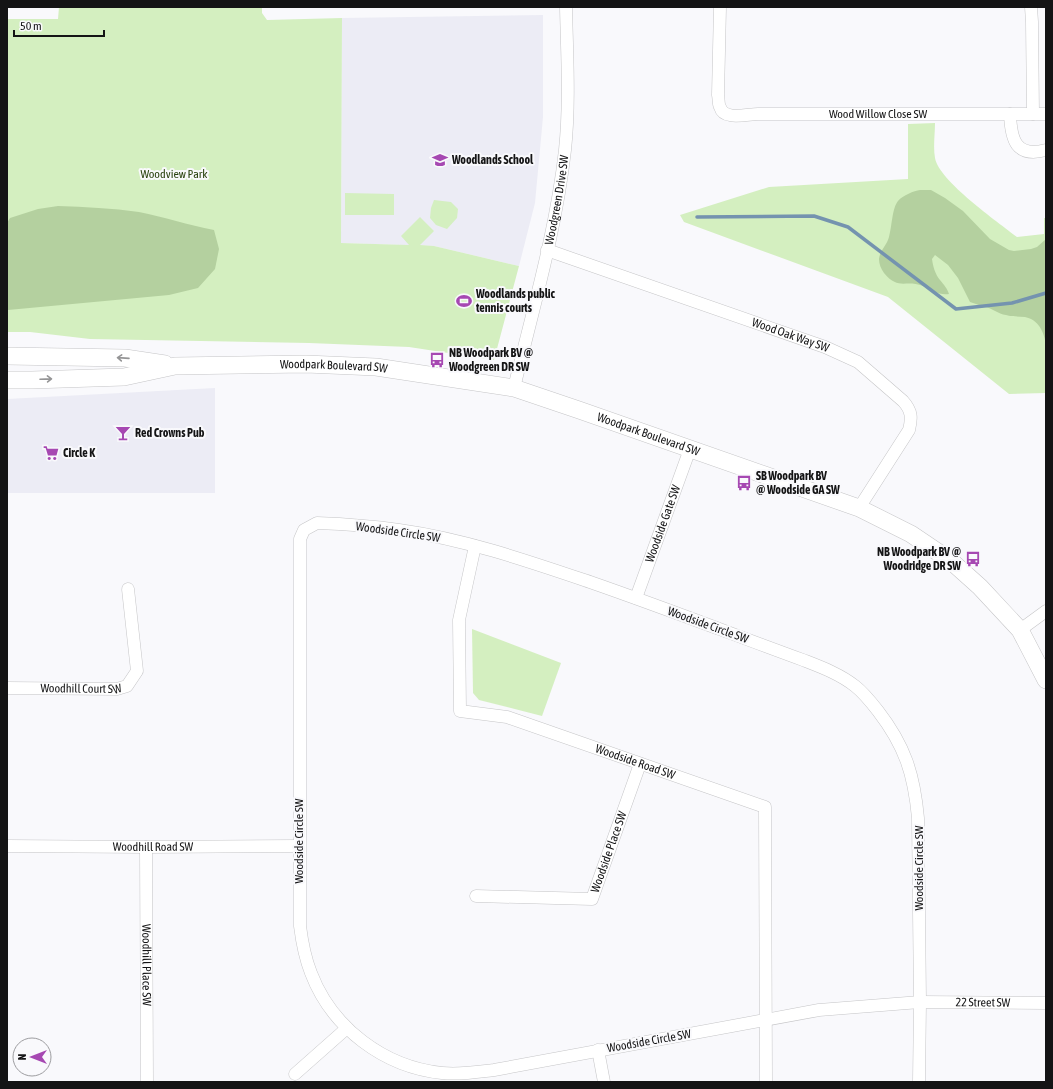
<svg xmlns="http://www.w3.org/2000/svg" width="1053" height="1089" viewBox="0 0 1053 1089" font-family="'Asap Condensed',sans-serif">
  <rect width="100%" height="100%" fill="#f9f9fc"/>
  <g fill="#ececf5">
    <polygon points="543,15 543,117 535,203 519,266 434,246 341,243 342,18"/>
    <polygon points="215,388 215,493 7,493 7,399"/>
  </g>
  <g fill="#d4efc0">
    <polygon points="59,7 262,7 262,13 267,20 342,18 341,243 409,245 401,236 420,217 434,231 420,245 434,246 519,266 494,360 409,347 309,343 90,339 30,332 7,332 7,19 58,19"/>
    <path d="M935 123C935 134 933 147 935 158 939 181 998 222 1017 237L1044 234V218H1046V393L1009 394 888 297 684 222 680 215 769 187 908 179V124Z"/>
    <polygon points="345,193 394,194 394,215 345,215"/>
    <polygon points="434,200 451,202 458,209 457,218 447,229 436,225 430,218 431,208"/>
    <polygon points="472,629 561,663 542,716 479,700 473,693"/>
  </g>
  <g fill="#b4d09f">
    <path d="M920 190H931L945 198 963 211 990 239 1009 250 1014 251 1031 249 1037 247 1046 239V345C1044 332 1039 320 1025 317 1018 316 1012 317 1006 315 998 314 992 308 985 307 980 305 975 304 970 302L958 278 948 265 935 255 932 259C933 266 935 274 940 280 944 285 947 288 949 294 939 296 932 289 923 286 905 279 899 291 884 273 881 269 879 264 879 259 880 250 887 245 889 237 892 227 892 208 898 201 903 195 914 191 920 190Z"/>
    <path d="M58 206C85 207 112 208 139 212 164 217 188 225 214 230L219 249 215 269 198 288 169 295 8 310 7 223 10 218 38 209Z"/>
  </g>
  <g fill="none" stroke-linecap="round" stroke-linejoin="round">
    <polyline stroke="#7493af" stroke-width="3.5" points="697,217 814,216 848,227 956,309 1012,303 1046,293"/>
    <defs>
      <g id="street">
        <path id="s1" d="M720 7 718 95C719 99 718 104 720 107 724 121 747 114 758 114H1033L1032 22 1031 7"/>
        <path d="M1010 114C1011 140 1016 158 1046 150"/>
        <polyline points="1033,114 1046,114"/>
        <path id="s2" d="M547 250 825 347 858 362 903 401C912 411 912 418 909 430L859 508"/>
        <path id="s3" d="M514 388C533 309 556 231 565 150 570 103 567 54 566 7"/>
        <path d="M317 523C344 524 372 526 399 530 464 539 528 561 590 582 662 607 732 634 803 660 821 667 840 674 855 686 864 693 871 702 878 711 905 746 914 774 918 818L920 1002 819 1010 494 1070C477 1072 460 1075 442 1073 384 1067 332 1028 311 973 305 958 302 942 300 926V539L304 530Z"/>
        <path id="s4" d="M475 546 459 620 460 711 507 717 765 807 766 1082"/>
        <path id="s5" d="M636 598 690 449"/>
        <polyline points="1020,630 1046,611"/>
        <path id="s6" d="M7 688 117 689 127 686 137 671 128 589"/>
        <path id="s7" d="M7 846 146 847 299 846"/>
        <path id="s8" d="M146 847 147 1082"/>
        <path id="s9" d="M476 896 592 899 640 764"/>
        <polyline points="598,1050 604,1082"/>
        <polyline points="295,1074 347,1028"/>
        <path id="s10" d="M919 1082 920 1002 1046 1003"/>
      </g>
      <g id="secondary">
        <polyline points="7,356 125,358 165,364"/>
        <path id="s11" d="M7 380H32L124 377 175 366 306 364 376 367 514 388 579 410 859 508 911 534 951 561 980 587 1020 630 1046 680"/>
      </g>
    </defs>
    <use href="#street" stroke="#c5c5c7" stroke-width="13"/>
    <use href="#secondary" stroke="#c5c5c7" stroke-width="18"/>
    <use href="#street" stroke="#fff" stroke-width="12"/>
    <use href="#secondary" stroke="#fff" stroke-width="17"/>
  </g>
  <defs><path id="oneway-shaft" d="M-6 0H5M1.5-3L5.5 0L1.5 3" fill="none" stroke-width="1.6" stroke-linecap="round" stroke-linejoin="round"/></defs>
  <g stroke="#959596">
    <use href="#oneway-shaft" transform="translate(123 358) rotate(-176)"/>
    <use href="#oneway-shaft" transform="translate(46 379) rotate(-2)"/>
  </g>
  <defs>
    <symbol id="school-bare" viewBox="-9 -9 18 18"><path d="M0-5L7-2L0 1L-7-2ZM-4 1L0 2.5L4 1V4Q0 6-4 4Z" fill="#a648b2" stroke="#f9f9fc" stroke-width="2.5" paint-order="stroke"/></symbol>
    <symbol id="stadium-bare" viewBox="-9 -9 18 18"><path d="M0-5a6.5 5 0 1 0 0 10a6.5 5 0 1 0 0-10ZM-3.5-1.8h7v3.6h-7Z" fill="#a648b2" stroke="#f9f9fc" stroke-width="2.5" paint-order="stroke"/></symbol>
    <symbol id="bus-bare" viewBox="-9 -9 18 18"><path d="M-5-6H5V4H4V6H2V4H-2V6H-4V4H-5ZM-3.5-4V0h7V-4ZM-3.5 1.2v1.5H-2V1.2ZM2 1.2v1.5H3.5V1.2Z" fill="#a648b2" stroke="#f9f9fc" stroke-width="2.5" paint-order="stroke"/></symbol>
    <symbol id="bar-bare" viewBox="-9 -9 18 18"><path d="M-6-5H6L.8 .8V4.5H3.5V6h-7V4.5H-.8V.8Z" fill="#a648b2" stroke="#f9f9fc" stroke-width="2.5" paint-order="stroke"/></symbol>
    <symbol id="supermarket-bare" viewBox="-9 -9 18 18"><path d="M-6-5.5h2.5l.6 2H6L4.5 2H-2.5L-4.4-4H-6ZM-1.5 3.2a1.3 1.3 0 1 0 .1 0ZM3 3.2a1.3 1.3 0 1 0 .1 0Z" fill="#a648b2" stroke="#f9f9fc" stroke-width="2.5" paint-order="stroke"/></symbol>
  </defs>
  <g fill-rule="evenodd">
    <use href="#school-bare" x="429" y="149" width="22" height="22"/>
    <use href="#stadium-bare" x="453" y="290" width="22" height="22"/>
    <use href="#bus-bare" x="426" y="349" width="22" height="22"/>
    <use href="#bar-bare" x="112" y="422" width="22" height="22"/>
    <use href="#supermarket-bare" x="40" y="442" width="22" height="22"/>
    <use href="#bus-bare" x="733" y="472" width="22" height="22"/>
    <use href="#bus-bare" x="962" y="548" width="22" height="22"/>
  </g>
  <g text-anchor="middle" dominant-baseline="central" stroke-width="4" stroke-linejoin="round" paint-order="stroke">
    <g font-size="12" fill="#141415" stroke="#f9f9fc">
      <text stroke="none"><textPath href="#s1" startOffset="262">Wood Willow Close SW</textPath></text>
      <text stroke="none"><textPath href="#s3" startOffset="193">Woodgreen Drive SW</textPath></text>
      <text stroke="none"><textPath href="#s2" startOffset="258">Wood Oak Way SW</textPath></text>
      <text stroke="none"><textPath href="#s11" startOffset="328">Woodpark Boulevard SW</textPath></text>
      <text stroke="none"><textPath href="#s11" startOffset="652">Woodpark Boulevard SW</textPath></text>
      <text stroke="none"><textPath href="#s5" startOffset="79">Woodside Gate SW</textPath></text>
      <text transform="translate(398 532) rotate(8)">Woodside Circle SW</text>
      <text transform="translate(708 625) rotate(20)">Woodside Circle SW</text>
      <text stroke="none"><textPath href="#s6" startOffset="74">Woodhill Court SW</textPath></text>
      <text stroke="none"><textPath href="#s4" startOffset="350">Woodside Road SW</textPath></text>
      <text transform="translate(299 841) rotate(-90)">Woodside Circle SW</text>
      <text stroke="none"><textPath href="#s7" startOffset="146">Woodhill Road SW</textPath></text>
      <text stroke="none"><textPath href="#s9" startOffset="166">Woodside Place SW</textPath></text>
      <text transform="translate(919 868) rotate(-90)">Woodside Circle SW</text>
      <text stroke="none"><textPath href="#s8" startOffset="118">Woodhill Place SW</textPath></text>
      <text stroke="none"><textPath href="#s10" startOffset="143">22 Street SW</textPath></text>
      <text transform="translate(649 1041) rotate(-10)">Woodside Circle SW</text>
    </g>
    <g font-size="12" font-weight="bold" fill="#141415" stroke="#f9f9fc" text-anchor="start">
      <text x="452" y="160">Woodlands School</text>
      <text x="476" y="294">Woodlands public<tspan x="476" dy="14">tennis courts</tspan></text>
      <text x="449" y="353">NB Woodpark BV @<tspan x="449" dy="14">Woodgreen DR SW</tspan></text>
      <text x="135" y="433">Red Crowns Pub</text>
      <text x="63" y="453">Circle K</text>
      <text x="756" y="476">SB Woodpark BV<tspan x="756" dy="14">@ Woodside GA SW</tspan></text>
      <text x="961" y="552" text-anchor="end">NB Woodpark BV @<tspan x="961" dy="14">Woodridge DR SW</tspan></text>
    </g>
    <g font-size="12" fill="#28410d" stroke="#f9f9fc">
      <text x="174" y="174">Woodview Park</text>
    </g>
  </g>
  <rect width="1053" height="1089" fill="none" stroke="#141415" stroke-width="16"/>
  <g transform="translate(32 1057) rotate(270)"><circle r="19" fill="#f9f9fc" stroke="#9d9da0"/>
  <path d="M0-3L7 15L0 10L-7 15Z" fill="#a648b2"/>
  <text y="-6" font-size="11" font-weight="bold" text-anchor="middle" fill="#141415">N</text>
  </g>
  <path d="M14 30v6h90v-6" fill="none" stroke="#141415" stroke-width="2"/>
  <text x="20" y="30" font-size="12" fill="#141415" stroke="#f9f9fc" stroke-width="3" paint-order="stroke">50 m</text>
</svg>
